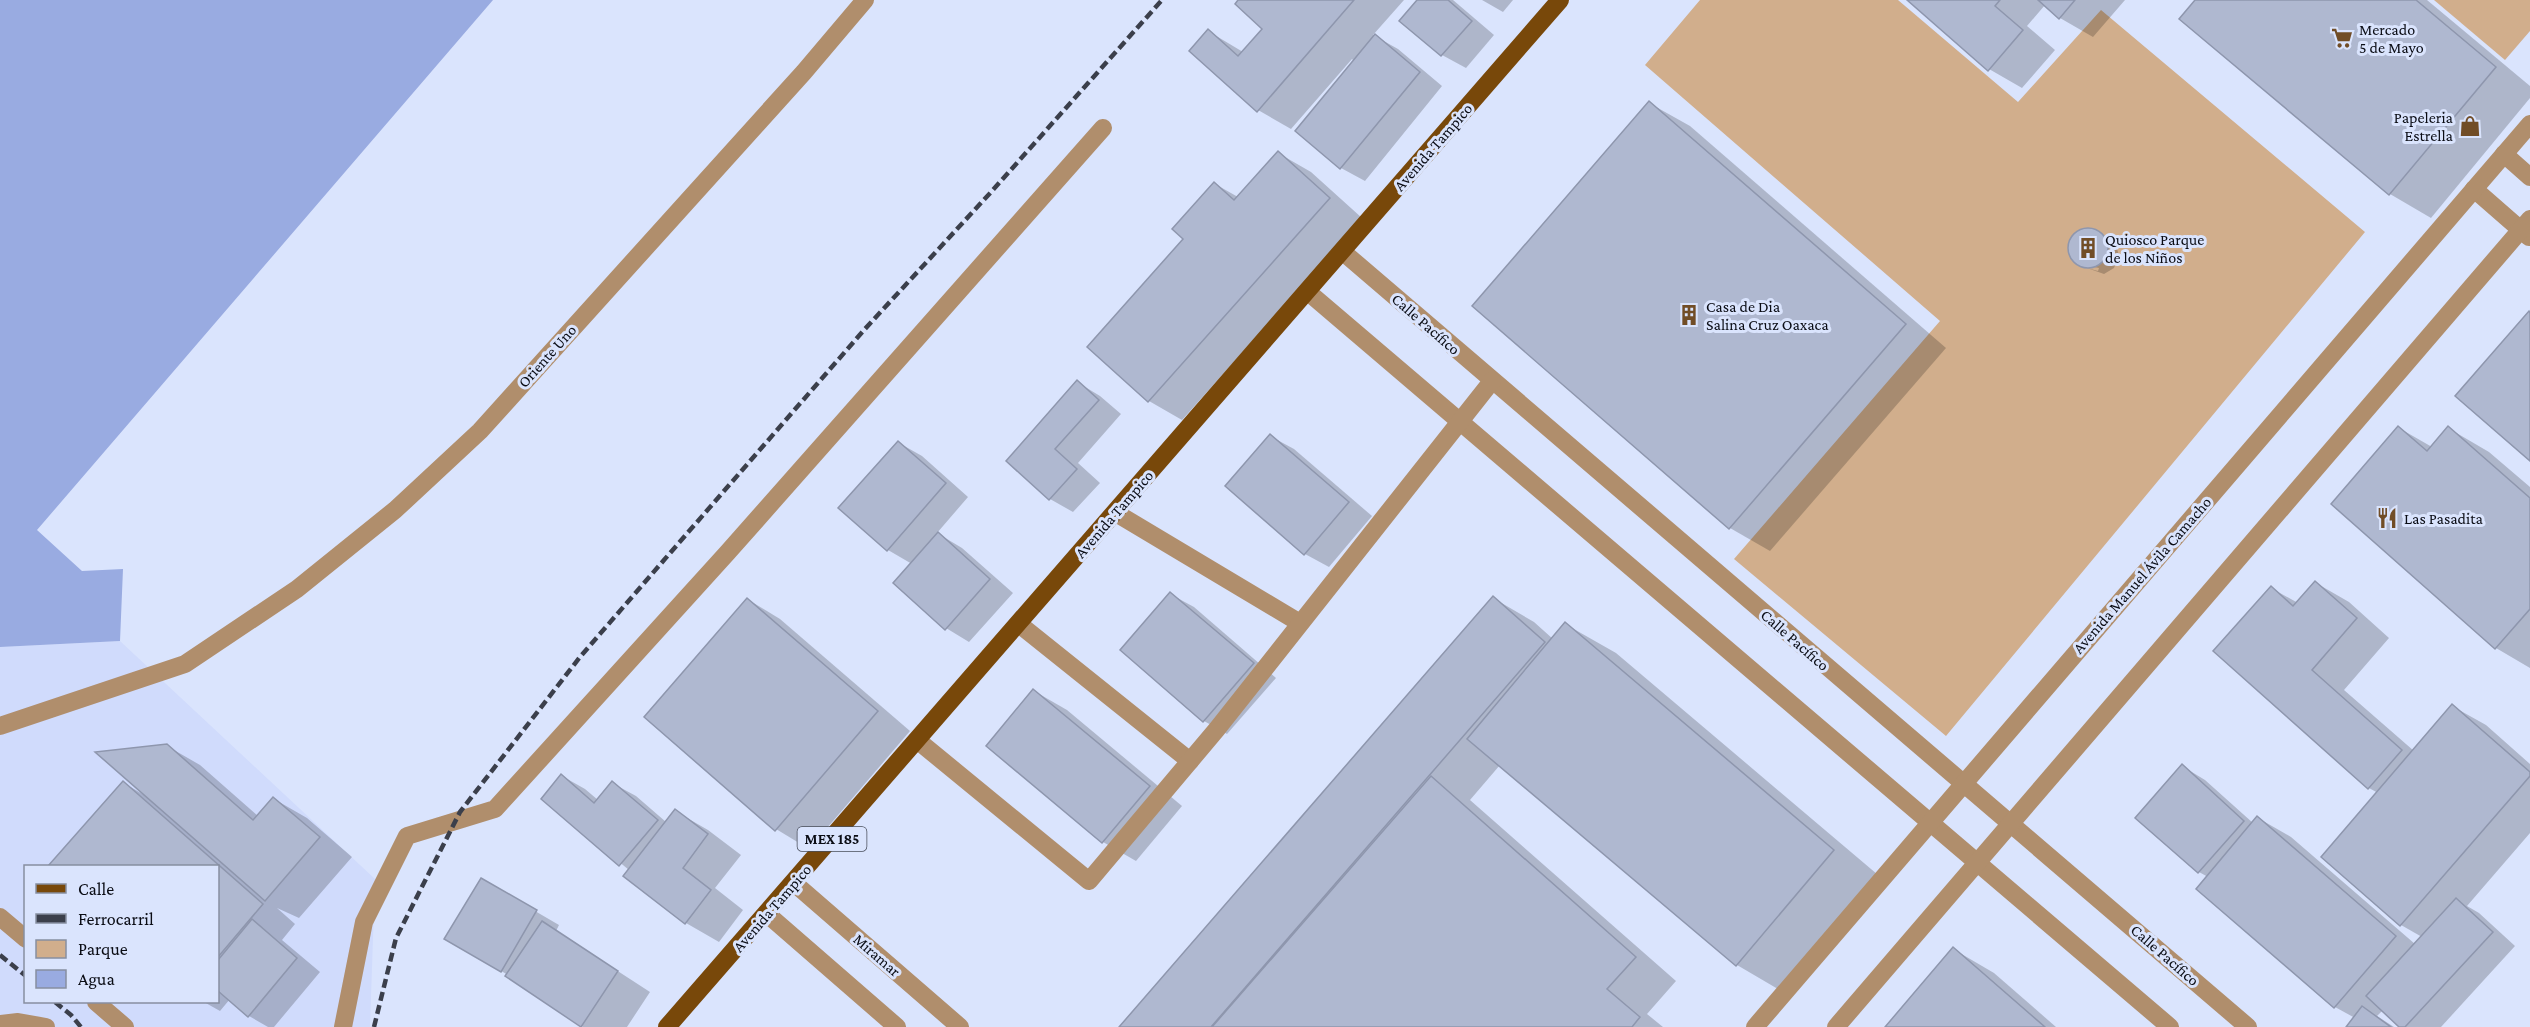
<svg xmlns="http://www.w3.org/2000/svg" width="2530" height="1027" viewBox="0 0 2530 1027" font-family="'Crimson Pro',serif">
  <rect width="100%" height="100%" fill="#dae4fd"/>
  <path fill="#d0dbfc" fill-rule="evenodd" d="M120 641 375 879 370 1027H0V647ZM26 866H218V1002H26Z"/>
  <g fill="#d1ae8c">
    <polygon points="1700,0 1898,0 2018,102 2101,10 2365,232 1946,736 1734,559 1940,321 1645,65"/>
    <polygon points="2434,0 2530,0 2530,31 2505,60"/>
  </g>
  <polygon fill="#99abe1" points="0,0 493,0 37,530 82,571 123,569 120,641 0,647"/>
  <g fill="#0003">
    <polygon points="1240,0 1404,0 1373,35 1398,49 1442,86 1365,181 1341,168 1297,130 1354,61 1352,59 1291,129 1258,110 1208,31 1243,52 1264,28"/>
    <polygon points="1419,0 1453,0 1494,35 1466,68 1442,55 1402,21"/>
    <polygon points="1482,0 1513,0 1503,12"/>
    <polygon points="1909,0 2125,0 2093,37 2060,18 2045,5 2027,26 2055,50 2022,88 1989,69"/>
    <polygon points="2197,0 2427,0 2530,86 2530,98 2431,218 2390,194 2181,19"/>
    <polygon points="1649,103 1690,126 1946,348 1770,551 1730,528"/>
    <polygon points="1278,153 1311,172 1362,218 1182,420 1149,401 1185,239 1215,184 1238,197"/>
    <polygon points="2084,229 2095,230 2116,245 2119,256 2114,268 2104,274 2087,268 2098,271 2099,268 2084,265 2084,267 2078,264 2070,253 2071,240"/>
    <polygon points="1077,382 1100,396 1121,414 1078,463 1100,483 1073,512 1050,499 1008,461"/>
    <polygon points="2399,428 2432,447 2448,428 2489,452 2530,487 2530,668 2496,648 2333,504"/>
    <polygon points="1270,436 1294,449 1372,516 1329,567 1305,554 1228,486"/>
    <polygon points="899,443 922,456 968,497 937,533 962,548 1013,593 969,642 946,628 912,564 888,550"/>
    <polygon points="2316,583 2349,602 2389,638 2344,690 2414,751 2452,706 2486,725 2530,764 2530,833 2467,906 2479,913 2515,946 2441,1027 2402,1027 2383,1010 2377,1016 2394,1027 2348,1027 2355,1018 2335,1007 2198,889 2208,877 2199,872 2137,818 2182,766 2205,780 2253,823 2258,818 2291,837 2415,944 2422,937 2401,925 2378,793 2369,788 2271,588 2298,603"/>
    <polygon points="1170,594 1194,607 1276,678 1227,734 1204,721 1122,650"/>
    <polygon points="1493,598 1534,622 1553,639 1565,624 1616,653 1884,880 1788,995 1737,965 1500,765 1470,800 1676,981 1647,1014 1663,1027 1121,1027"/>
    <polygon points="747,599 780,619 910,731 809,849 776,829 646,717"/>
    <polygon points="1034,691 1067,710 1182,806 1136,861 1103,842"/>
    <polygon points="167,746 200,765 258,816 274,799 307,818 352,857 299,918 277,908 295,924 282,940 320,972 274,1027 268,1027 249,1016 230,999 220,1011 204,1002 218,1002 218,866 50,866 124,783 144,795"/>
    <polygon points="562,776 585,789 598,800 612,783 636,796 666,822 675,811 708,830 741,855 715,888 743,910 719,942 686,923 625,876 629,870 543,799"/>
    <polygon points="482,880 559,925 556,931 650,992 627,1027 583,1027 507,976 508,975 446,938"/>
    <polygon points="1953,949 1994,973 2056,1027 1887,1027"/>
  </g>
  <g fill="#afb8d0" stroke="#8e96ad" stroke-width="1.5">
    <polygon points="1238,0 1354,0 1257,112 1189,51 1208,29 1238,56 1262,29 1235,4"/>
    <polygon points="1417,0 1448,0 1472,21 1441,56 1399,21"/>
    <polygon points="1907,0 2000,0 1995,6 2023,30 1988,71"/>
    <polygon points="2038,0 2075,0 2059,19"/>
    <polygon points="2195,0 2416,0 2496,67 2389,195 2179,19"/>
    <polygon points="1375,34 1420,72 1340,169 1295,131"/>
    <polygon points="1649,101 1906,324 1729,529 1472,306"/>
    <polygon points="1278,151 1330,198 1148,402 1087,347 1183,239 1172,229 1214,182 1234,200"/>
    <circle cx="2088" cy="248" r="20"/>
    <polygon points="2529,311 2530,313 2530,461 2455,396"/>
    <polygon points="1077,380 1099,400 1055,449 1077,469 1049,500 1006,461"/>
    <polygon points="2398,426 2427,451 2448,426 2530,498 2530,609 2495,649 2331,504"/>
    <polygon points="1270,434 1349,502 1304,555 1225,486"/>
    <polygon points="898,441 946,483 887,551 838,508"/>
    <polygon points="938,532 990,579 945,630 893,583"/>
    <polygon points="2315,581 2357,618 2312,670 2402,750 2368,789 2213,651 2271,586 2293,606"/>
    <polygon points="1170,592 1254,663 1203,722 1120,650"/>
    <polygon points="1493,596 1545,642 1211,1027 1119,1027"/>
    <polygon points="747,598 878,711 775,831 644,717"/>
    <polygon points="1565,622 1834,850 1736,966 1467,739"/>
    <polygon points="1033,689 1150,786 1102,843 986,746"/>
    <polygon points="2452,704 2530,772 2530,776 2400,926 2321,857"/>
    <polygon points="167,744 253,820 273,797 320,837 265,901 95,752"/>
    <polygon points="2182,764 2244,821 2198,873 2135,818"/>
    <polygon points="561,774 594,803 612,781 658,820 619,866 541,799"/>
    <polygon points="1431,776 1636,957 1607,989 1640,1017 1632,1027 1212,1027"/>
    <polygon points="123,781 263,904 218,957 218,866 48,866"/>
    <polygon points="675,809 708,834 683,868 711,890 685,924 623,876"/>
    <polygon points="2257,816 2396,936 2334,1008 2196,889"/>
    <polygon points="481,878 537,910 501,972 444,939"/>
    <polygon points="2456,898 2493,932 2405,1027 2399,1027 2366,996"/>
    <polygon points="252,919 297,958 248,1017 218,991 218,960"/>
    <polygon points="542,921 618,971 581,1027 505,976"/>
    <polygon points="1953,947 2045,1027 1885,1027"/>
    <polygon points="2362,1006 2391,1027 2346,1027"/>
  </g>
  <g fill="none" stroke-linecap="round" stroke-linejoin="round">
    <g stroke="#b08e6c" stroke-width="18">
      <polyline points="2504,154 2530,177"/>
      <polyline points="2474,189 2529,237"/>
      <polyline points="1343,252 2248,1027"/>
      <polyline points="1308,292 2170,1027"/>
      <polyline points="1116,513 1300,623"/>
      <polyline points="1019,624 1190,761"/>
      <polyline points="0,726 185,664 297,589 395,510 480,431 804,72 865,0"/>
      <polyline points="917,740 1089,881 1217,729 1492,381"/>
      <polyline points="794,883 960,1027"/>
      <polyline points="767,914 897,1027"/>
      <polyline points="0,917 26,939"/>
      <polyline points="96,1002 125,1027"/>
      <polyline points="0,1024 18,1022 46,1027"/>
      <polyline points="343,1027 364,922 407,836 495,809 728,552 1103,128"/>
      <polyline points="1755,1027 2530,124"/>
      <polyline points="1836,1027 2530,219"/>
    </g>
    <polyline stroke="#78480a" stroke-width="18" points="667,1027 1560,0"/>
    <g stroke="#3b3f4b" stroke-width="4.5" stroke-dasharray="9 4.5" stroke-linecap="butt">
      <polyline points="0,955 26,976"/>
      <polyline points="55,1002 71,1015 81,1027"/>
      <polyline points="374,1027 396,938 460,812 580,657 664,560 864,330 992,191 1162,0"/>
    </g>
  </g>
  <defs>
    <symbol id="supermarket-bare" viewBox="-9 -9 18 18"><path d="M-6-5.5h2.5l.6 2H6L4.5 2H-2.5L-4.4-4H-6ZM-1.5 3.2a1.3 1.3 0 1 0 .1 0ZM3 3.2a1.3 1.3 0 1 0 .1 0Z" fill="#714d27" stroke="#dae4fd" stroke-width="2.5" paint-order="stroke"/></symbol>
    <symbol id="shop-bare" viewBox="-9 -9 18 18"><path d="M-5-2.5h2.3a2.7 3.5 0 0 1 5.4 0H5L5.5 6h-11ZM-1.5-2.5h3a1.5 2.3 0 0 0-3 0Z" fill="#714d27" stroke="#dae4fd" stroke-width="2.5" paint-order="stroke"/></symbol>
    <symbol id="building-bare" viewBox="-9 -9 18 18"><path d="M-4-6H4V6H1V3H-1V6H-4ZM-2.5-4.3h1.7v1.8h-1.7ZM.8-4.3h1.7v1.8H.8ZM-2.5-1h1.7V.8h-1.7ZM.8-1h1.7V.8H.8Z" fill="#714d27" stroke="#dae4fd" stroke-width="2.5" paint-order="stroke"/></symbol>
    <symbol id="restaurant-bare" viewBox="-9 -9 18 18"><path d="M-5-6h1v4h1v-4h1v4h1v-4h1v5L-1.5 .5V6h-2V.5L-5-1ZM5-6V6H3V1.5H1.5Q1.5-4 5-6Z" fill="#714d27" stroke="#dae4fd" stroke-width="2.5" paint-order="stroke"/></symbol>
  </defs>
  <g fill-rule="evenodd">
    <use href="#supermarket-bare" x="2327" y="23" width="30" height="30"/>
    <use href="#shop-bare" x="2455" y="111" width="30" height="30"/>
    <use href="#building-bare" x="2073" y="233" width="30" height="30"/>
    <use href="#building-bare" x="1674" y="300" width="30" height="30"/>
    <use href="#restaurant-bare" x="2372" y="503" width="30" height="30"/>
  </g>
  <g text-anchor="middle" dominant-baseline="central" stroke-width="6" stroke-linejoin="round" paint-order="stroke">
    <rect fill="#dae4fd" stroke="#484d5a" stroke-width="1.5" x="797.5" y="827" width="69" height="24" rx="4.5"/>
    <g font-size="15" font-weight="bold" fill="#0a0c14">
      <text x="832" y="839">MEX 185</text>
    </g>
    <g font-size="16" fill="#0a0c14" stroke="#dae4fd" text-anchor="start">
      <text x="2359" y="29">Mercado<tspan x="2359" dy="18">5 de Mayo</tspan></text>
      <text x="2453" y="117" text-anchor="end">Papeleria<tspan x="2453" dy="18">Estrella</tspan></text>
      <text x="2105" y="239">Quiosco Parque<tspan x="2105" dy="18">de los Niños</tspan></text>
      <text x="1706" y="306">Casa de Dia<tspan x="1706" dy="18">Salina Cruz Oaxaca</tspan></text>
      <text x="2404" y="518">Las Pasadita</text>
    </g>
    <g font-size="16" fill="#0a0c14" stroke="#dae4fd">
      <text transform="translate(1433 147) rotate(-49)">Avenida Tampico</text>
      <text transform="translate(1426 324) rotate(41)">Calle Pacífico</text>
      <text transform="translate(547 356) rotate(-48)">Oriente Uno</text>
      <text transform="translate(1114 514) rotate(-49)">Avenida Tampico</text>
      <text transform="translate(2142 575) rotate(-49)">Avenida Manuel Ávila Camacho</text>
      <text transform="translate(1795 640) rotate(41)">Calle Pacífico</text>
      <text transform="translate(772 908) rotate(-49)">Avenida Tampico</text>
      <text transform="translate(877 955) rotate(41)">Miramar</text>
      <text transform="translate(2165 955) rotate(41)">Calle Pacífico</text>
    </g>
  </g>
  <rect x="24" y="865" width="195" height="138" fill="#dae4fd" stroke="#878ea0" stroke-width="1.5"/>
  <rect x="36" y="884" width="30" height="9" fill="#78480a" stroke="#878ea0" stroke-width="1.5"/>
  <text x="78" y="895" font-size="18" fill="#0a0c14">Calle</text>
  <rect x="36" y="914" width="30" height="9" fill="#3b3f4b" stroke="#878ea0" stroke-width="1.5"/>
  <text x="78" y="925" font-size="18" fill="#0a0c14">Ferrocarril</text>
  <rect x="36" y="940" width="30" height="18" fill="#d1ae8c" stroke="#878ea0" stroke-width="1.5"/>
  <text x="78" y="955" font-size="18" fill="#0a0c14">Parque</text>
  <rect x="36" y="970" width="30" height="18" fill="#99abe1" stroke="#878ea0" stroke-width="1.5"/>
  <text x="78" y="985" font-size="18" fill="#0a0c14">Agua</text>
</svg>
